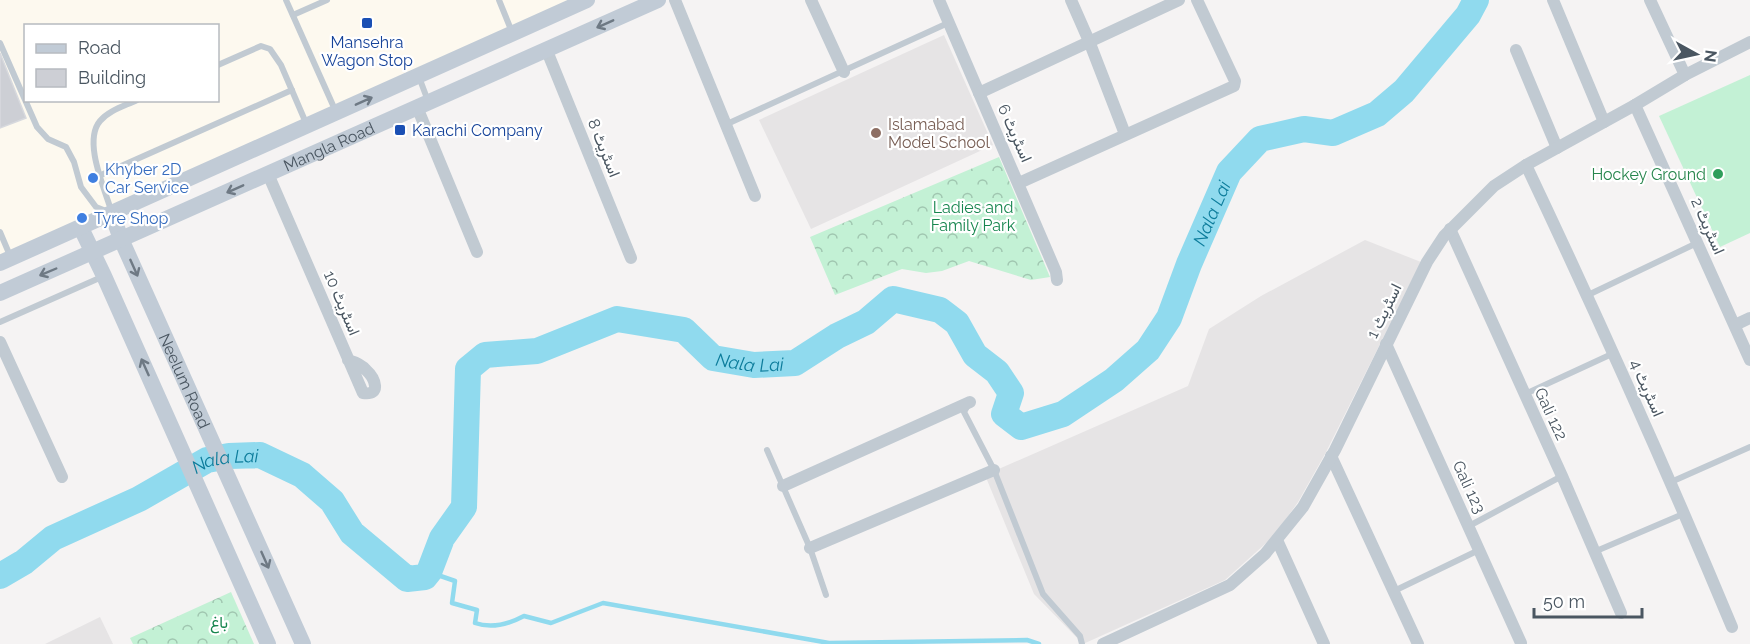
<svg xmlns="http://www.w3.org/2000/svg" width="1750" height="644" viewBox="0 0 1750 644" font-family="Raleway,Vazirmatn,sans-serif">
  <defs>
    <pattern id="forest-crowns" width="20" height="18" patternUnits="userSpaceOnUse" patternTransform="scale(1.5)"><rect width="20" height="18" fill="#c3f1d5"/><path d="M2 6a3 3 0 1 1 6 0M12 15a3 3 0 1 1 6 0" fill="none" stroke="#a0c6b0"/></pattern>
  </defs>
  <rect width="100%" height="100%" fill="#f5f3f3"/>
  <path fill="#fdf9ef" fill-rule="evenodd" d="M0 0H582L0 261ZM26 26H218V100H26Z"/>
  <g fill="#e6e4e5">
    <polygon points="944,35 993,145 811,229 759,120"/>
    <polygon points="1365,240 1421,262 1325,454 1298,502 1274,536 1225,580 1083,644 1034,594 985,475 1188,386 1209,329 1261,296"/>
    <polygon points="100,617 113,644 45,644"/>
  </g>
  <polygon fill="#c3f1d5" points="1750,75 1750,233 1720,247 1659,116"/>
  <g fill="url(#forest-crowns)">
    <polygon points="999,157 1050,277 1031,280 969,261 942,271 926,273 902,269 835,295 810,237"/>
    <polygon points="231,592 254,644 133,644 130,638"/>
  </g>
  <g fill="none" stroke-linecap="round" stroke-linejoin="round">
    <path stroke="#90daee" stroke-width="4.5" d="M429 572 455 581 452 603 477 610 475 623C492 629 509 624 524 616L551 623 603 603 829 643 1027 640 1039 644"/>
    <path stroke="#90daee" stroke-width="26" id="s1" d="M0 576 24 562 53 538 139 499 207 460 229 456 260 455 302 475 332 501 352 533 407 579 425 577 429 572 442 538 464 507 468 369 485 355 537 351 617 319 684 330 713 358 754 365 795 363 837 336 866 322 893 299 940 310 957 323 975 355 997 372 1011 393 1004 414 1021 427 1063 414 1114 380 1148 350 1169 318 1189 264 1229 172 1260 139 1304 129 1333 133 1377 114 1404 91 1468 15 1476 0"/>
  </g>
  <polygon fill="#cdcfd5" stroke="#d7d9de" stroke-width="1.5" points="0,53 26,118 0,128"/>
  <g fill="none" stroke-linecap="round" stroke-linejoin="round">
    <g stroke="#c1cad2" stroke-width="6">
      <polyline points="286,0 336,112"/>
      <polyline points="499,0 512,32"/>
      <polyline points="293,15 327,0"/>
      <polyline points="0,43 37,127 48,139 66,147 74,162 81,187 96,207 106,211"/>
      <polyline points="218,65 261,46 270,49 281,65 306,123"/>
      <polyline points="419,77 428,101"/>
      <polyline points="727,124 948,23"/>
      <polyline points="101,175 292,90"/>
      <path d="M111 210C104 187 83 141 100 121 109 110 125 106 137 100"/>
      <polyline points="0,232 11,258"/>
      <polyline points="1588,295 1697,243"/>
      <polyline points="0,322 104,276"/>
      <polyline points="1525,394 1614,353"/>
      <polyline points="968,405 964,412 994,470 1043,594 1080,636 1082,644"/>
      <polyline points="767,450 810,548 826,595"/>
      <polyline points="1671,482 1750,447"/>
      <polyline points="1469,526 1562,476"/>
      <polyline points="1594,552 1683,514"/>
      <polyline points="1394,591 1479,550"/>
    </g>
    <g stroke="#c1cad2" stroke-width="12">
      <polyline points="675,0 755,196"/>
      <polyline points="811,0 844,72"/>
      <polyline points="939,0 1056,272 1057,280"/>
      <polyline points="1071,0 1089,41 1125,134"/>
      <polyline points="1553,0 1604,122"/>
      <polyline points="1650,0 1685,75"/>
      <polyline points="1516,50 1557,148"/>
      <polyline points="547,51 631,258"/>
      <polyline points="979,93 1179,0"/>
      <polyline points="1635,105 1750,360"/>
      <polyline points="417,107 477,252"/>
      <path d="M1526 165C1598 317 1667 471 1732 627"/>
      <path d="M268 174 363 393C382 396 375 378 366 370 362 365 355 362 348 360"/>
      <polyline points="1019,183 1234,86 1235,81 1197,0"/>
      <polyline points="1450,229 1562,476 1621,613"/>
      <polyline points="1735,325 1750,318"/>
      <polyline points="0,342 62,477"/>
      <polyline points="1386,344 1521,643"/>
      <polyline points="1331,456 1418,644"/>
      <polyline points="783,486 970,402"/>
      <polyline points="1277,540 1324,644"/>
      <polyline points="810,548 994,470"/>
      <polyline points="1103,644 1230,585 1265,554 1303,507 1335,450 1427,262 1444,236 1494,186 1526,165 1635,105 1685,75 1750,42"/>
    </g>
    <g stroke="#c1cbd6" stroke-width="16">
      <path id="s2" d="M112 214 121 239 303 644"/>
      <polyline points="81,228 104,276 268,644"/>
      <polyline points="0,263 587,0"/>
      <path id="s3" d="M0 293 658 0"/>
    </g>
  </g>
  <defs><path id="oneway-shaft" d="M-6 0H5M1.5-3L5.5 0L1.5 3" fill="none" stroke-width="1.6" stroke-linecap="round" stroke-linejoin="round" transform="scale(1.5)"/></defs>
  <g stroke="#6e7984">
    <use href="#oneway-shaft" transform="translate(605 24) rotate(156)"/>
    <use href="#oneway-shaft" transform="translate(364 101) rotate(-24)"/>
    <use href="#oneway-shaft" transform="translate(235 189) rotate(156)"/>
    <use href="#oneway-shaft" transform="translate(134 268) rotate(66)"/>
    <use href="#oneway-shaft" transform="translate(48 272) rotate(157)"/>
    <use href="#oneway-shaft" transform="translate(145 367) rotate(-114)"/>
    <use href="#oneway-shaft" transform="translate(265 560) rotate(66)"/>
  </g>
  <g fill="#1a4fb4" stroke="#fff" stroke-width="2">
    <rect x="361" y="17" width="12" height="12" rx="3"/>
    <rect x="394" y="124" width="12" height="12" rx="3"/>
  </g>
  <circle fill="#8d6e63" stroke="#fff" stroke-width="2" cx="876" cy="133" r="6"/>
  <circle fill="#2e9e5b" stroke="#fff" stroke-width="2" cx="1718" cy="174" r="6"/>
  <g fill="#3f7fe0" stroke="#fff" stroke-width="2">
    <circle cx="93" cy="178" r="6"/>
    <circle cx="82" cy="218" r="6"/>
  </g>
  <g text-anchor="middle" dominant-baseline="central" stroke-width="4.5" stroke-linejoin="round" paint-order="stroke">
    <g font-size="16" fill="#164399" stroke="#fff">
      <text x="367" y="42">Mansehra<tspan x="367" dy="18">Wagon Stop</tspan></text>
      <text x="412" y="130" text-anchor="start">Karachi Company</text>
    </g>
    <g font-size="16" fill="#785e54" stroke="#fff" text-anchor="start">
      <text x="888" y="124">Islamabad<tspan x="888" dy="18">Model School</tspan></text>
    </g>
    <g font-size="16" fill="#4a5661" stroke="#fff">
      <text transform="translate(1015 133) rotate(66)">اسٹریٹ 6</text>
      <text stroke="none"><textPath href="#s3" startOffset="360">Mangla Road</textPath></text>
      <text transform="translate(604 148) rotate(68)">اسٹریٹ 8</text>
      <text transform="translate(1708 226) rotate(66)">اسٹریٹ 2</text>
      <text transform="translate(342 303) rotate(67)">اسٹریٹ 10</text>
      <text transform="translate(1384 311) rotate(-64)">اسٹریٹ 1</text>
      <text stroke="none"><textPath href="#s2" startOffset="182">Neelum Road</textPath></text>
      <text transform="translate(1647 388) rotate(66)">اسٹریٹ 4</text>
      <text transform="translate(1551 414) rotate(65)">Gali 122</text>
      <text transform="translate(1469 487) rotate(65)">Gali 123</text>
    </g>
    <g font-size="16" fill="#366cbe" stroke="#fff" text-anchor="start">
      <text x="105" y="169">Khyber 2D<tspan x="105" dy="18">Car Service</tspan></text>
      <text x="94" y="218">Tyre Shop</text>
    </g>
    <g font-size="16" fill="#27864d" stroke="#fff" text-anchor="end">
      <text x="1706" y="174">Hockey Ground</text>
    </g>
    <g font-size="16" fill="#17864f" stroke="#fff">
      <text x="973" y="207">Ladies and<tspan x="973" dy="18">Family Park</tspan></text>
      <text x="219" y="622">باغ</text>
    </g>
    <g font-size="18" font-style="italic" fill="#0c7c9b" stroke="#fff">
      <text stroke="none"><textPath href="#s1" startOffset="1698">Nala Lai</textPath></text>
      <text stroke="none"><textPath href="#s1" startOffset="1030">Nala Lai</textPath></text>
      <text stroke="none"><textPath href="#s1" startOffset="256">Nala Lai</textPath></text>
    </g>
  </g>
  <rect x="24" y="24" width="195" height="78" fill="#ffffff" stroke="#b7bbc0" stroke-width="1.5"/>
  <rect x="36" y="44" width="30" height="9" fill="#c1cbd6" stroke="#b7bbc0" stroke-width="1.5"/>
  <text x="78" y="54" font-size="18" fill="#4a5661">Road</text>
  <rect x="36" y="69" width="30" height="18" fill="#cdcfd5" stroke="#b7bbc0" stroke-width="1.5"/>
  <text x="78" y="84" font-size="18" fill="#4a5661">Building</text>
  <g transform="translate(1696 54) rotate(98)" stroke="#ffffff" stroke-width="4.5" paint-order="stroke">
  <path d="M0-4.5L10 22L0 15L-10 22Z" fill="#4a5661"/>
  <text y="-9" font-size="16" font-weight="bold" text-anchor="middle" fill="#4a5661">N</text>
  </g>
  <path d="M1534 608v9h108v-9" fill="none" stroke="#4a5661" stroke-width="3"/>
  <text x="1543" y="608" font-size="18" fill="#4a5661" stroke="#ffffff" stroke-width="4.5" paint-order="stroke">50 m</text>
</svg>
